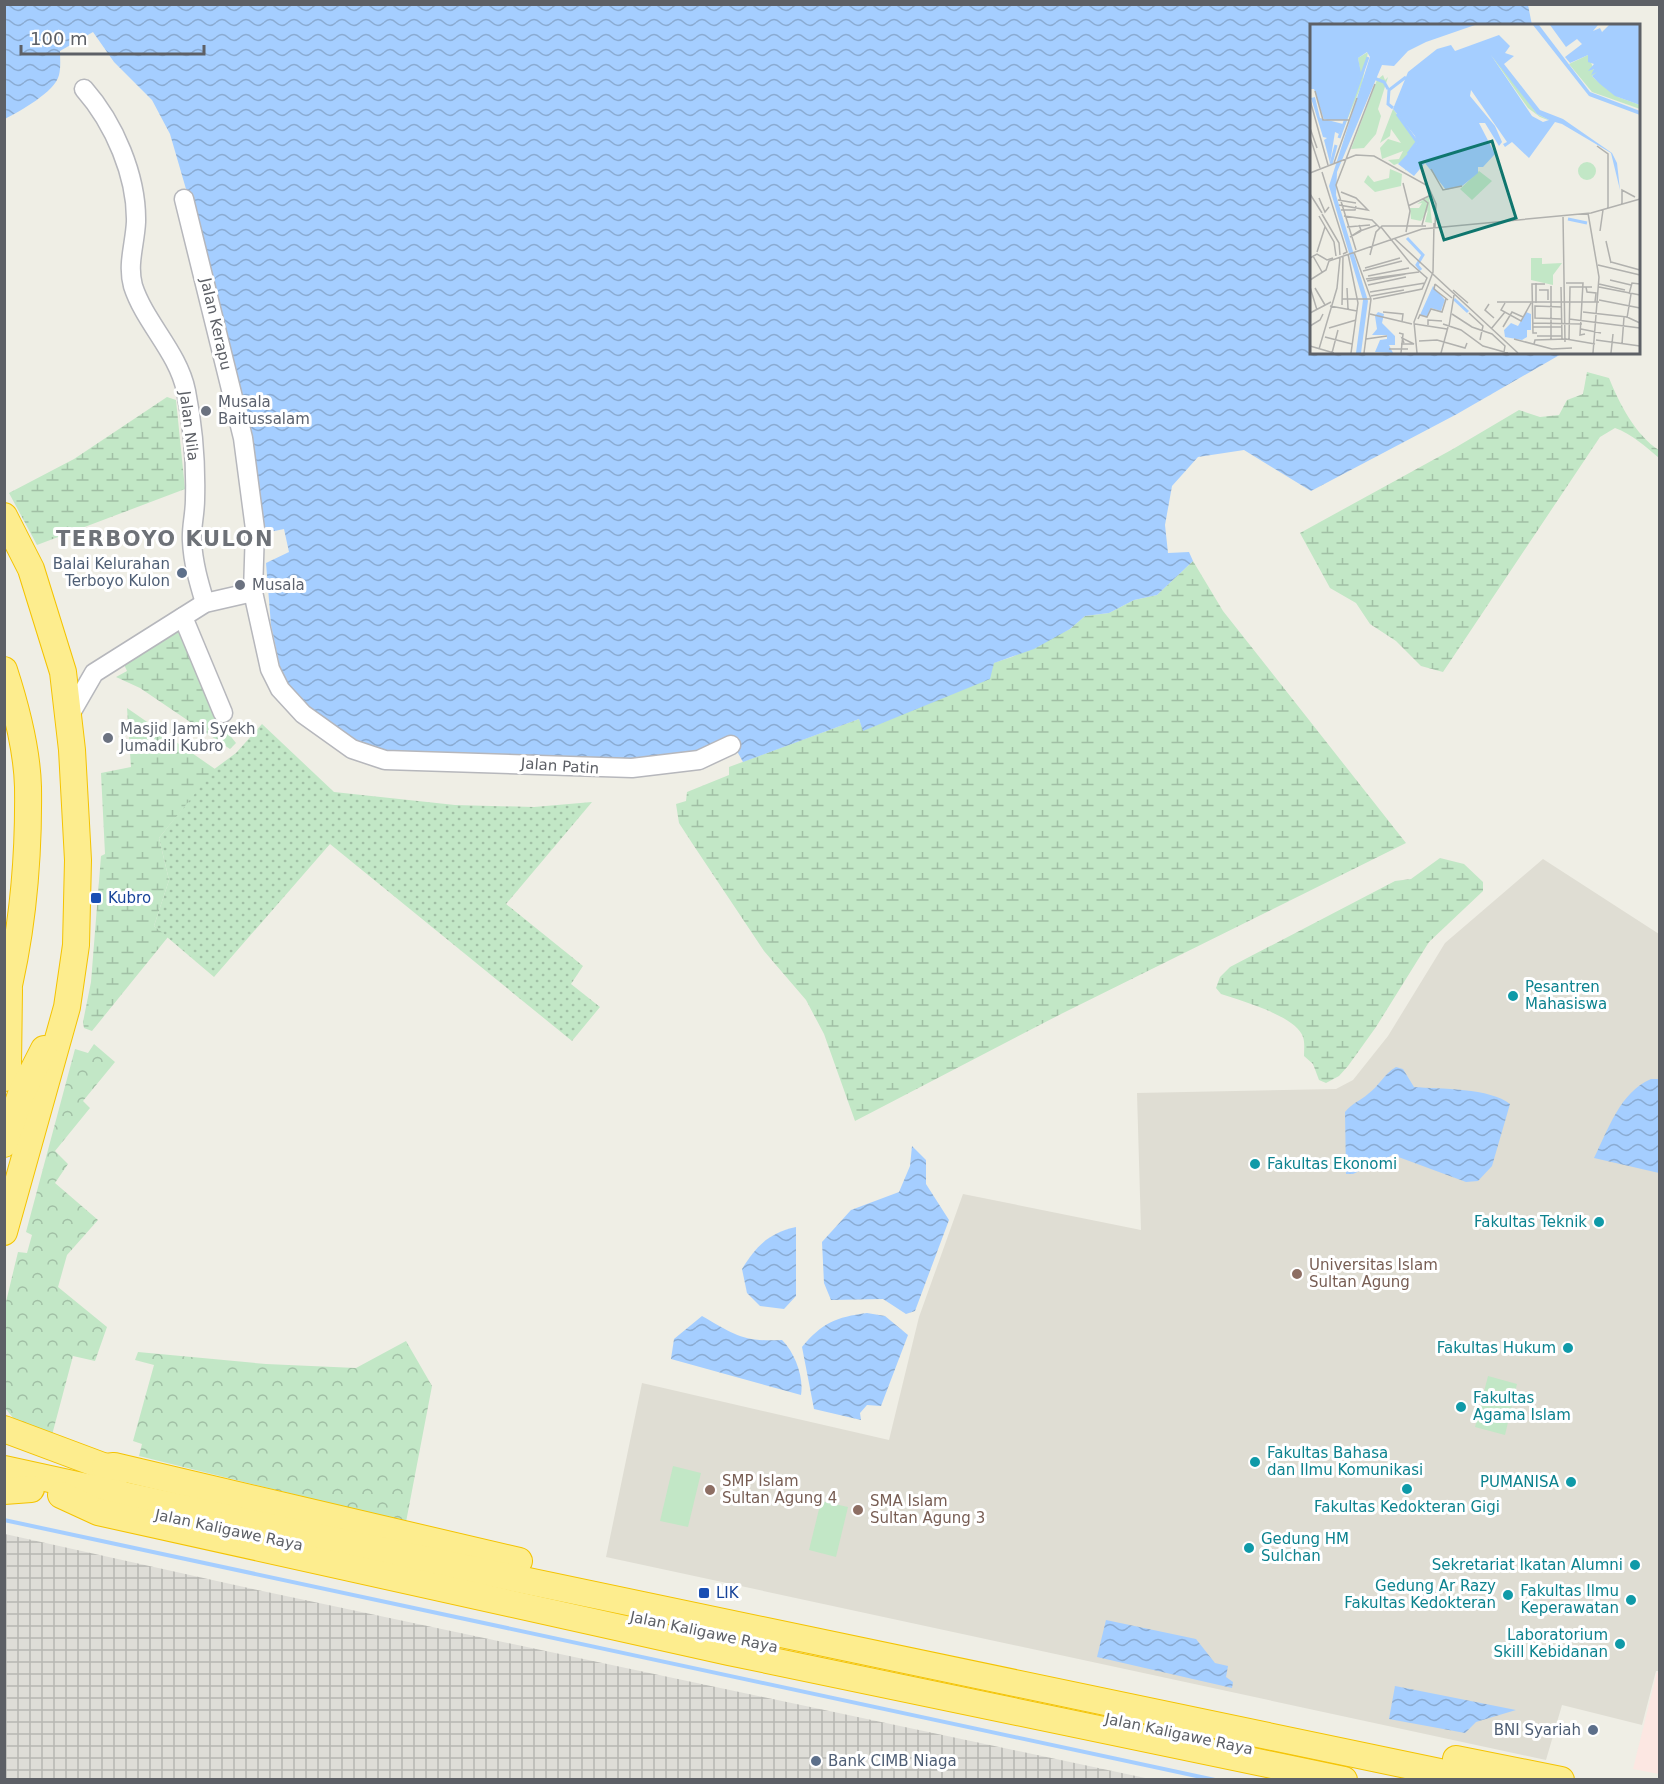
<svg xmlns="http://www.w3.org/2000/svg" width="1664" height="1784" viewBox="0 0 1664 1784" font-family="'DejaVu Sans',sans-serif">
  <defs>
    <pattern id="industrial-grid" width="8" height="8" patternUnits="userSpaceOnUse" patternTransform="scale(1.5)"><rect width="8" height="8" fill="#deddd7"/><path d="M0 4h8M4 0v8" fill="none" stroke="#b7b7b2"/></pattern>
    <pattern id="grass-dots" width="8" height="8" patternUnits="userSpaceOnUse" patternTransform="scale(1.5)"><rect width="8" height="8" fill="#c2e7c6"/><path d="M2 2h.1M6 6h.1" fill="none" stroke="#a1bfa5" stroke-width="1.8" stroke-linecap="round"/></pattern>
    <pattern id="wetland-marsh" width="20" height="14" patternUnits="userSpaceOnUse" patternTransform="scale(1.5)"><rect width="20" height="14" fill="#c2e7c6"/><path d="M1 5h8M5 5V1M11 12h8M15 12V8" fill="none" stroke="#a1bfa5"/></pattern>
    <pattern id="park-crowns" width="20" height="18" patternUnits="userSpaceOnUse" patternTransform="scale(1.5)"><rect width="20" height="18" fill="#c2e7c6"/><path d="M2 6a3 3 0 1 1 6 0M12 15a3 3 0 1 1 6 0" fill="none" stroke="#a1bfa5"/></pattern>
    <pattern id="water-waves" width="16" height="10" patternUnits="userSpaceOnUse" patternTransform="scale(1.5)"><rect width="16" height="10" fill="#a5ceff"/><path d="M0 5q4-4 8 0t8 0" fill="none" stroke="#8aabd2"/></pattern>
  </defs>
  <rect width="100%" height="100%" fill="#efeee5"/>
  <polygon fill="url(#industrial-grid)" points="5,1534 253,1589 1150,1779 5,1779"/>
  <polygon fill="#dfddd3" points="1543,859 1659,934 1660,1671 1656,1671 1642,1725 1562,1705 1546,1760 606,1557 642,1383 889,1440 919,1317 963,1194 1141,1230 1137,1093 1336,1089 1353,1080 1388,1036 1445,943"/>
  <polygon fill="#fce7e2" points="1657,1672 1660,1673 1659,1774 1633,1769"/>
  <polygon fill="url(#grass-dots)" points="262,724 334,792 455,805 534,807 592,802 506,904 583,966 571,984 600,1007 572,1041 330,844 214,977 154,926 169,880 159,838 213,770 236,753"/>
  <g fill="url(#wetland-marsh)">
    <path d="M1587 372 1609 378C1619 403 1636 436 1659 450V458C1646 447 1632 434 1615 428L1600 437 1443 672 1421 666 1396 641 1370 624 1356 603 1330 588 1300 533 1453 449 1519 410 1540 417 1559 415 1567 400 1583 394Z"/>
    <polygon points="167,397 176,400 185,489 37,545 9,493 74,459"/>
    <polygon points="1193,561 1223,611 1406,843 1061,1014 855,1121 824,1034 806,1000 764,951 692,843 679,823 676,804 686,801 687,792 729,775 729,767 859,719 863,730 993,663 1012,657 1070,629 1085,616 1109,613 1134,600 1157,595"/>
    <polygon points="176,627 217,719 236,743 230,749 140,688 116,677 127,671 122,660"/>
    <polygon points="127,708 215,769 159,838 169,880 154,926 168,937 92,1031 84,1028 83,1022 91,982 101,856 105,854 101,773 131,767"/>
    <path d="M1440 858 1464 864 1483 882V891L1429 942 1376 1027 1348 1066 1339 1076 1326 1083 1319 1080 1313 1064 1304 1056C1304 1050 1305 1043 1303 1037 1296 1016 1242 1001 1221 994L1216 988 1220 977 1230 967 1395 881 1411 879Z"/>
  </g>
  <g fill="url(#park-crowns)">
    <polygon points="94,1044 115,1062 83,1101 90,1108 55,1151 68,1164 55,1183 98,1220 67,1255 58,1287 107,1327 95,1361 73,1356 52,1435 14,1419 5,1408 5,1306 18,1252 27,1253 32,1235 26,1232 75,1049 88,1053"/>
    <polygon points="406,1341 432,1386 406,1522 139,1456 142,1444 133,1441 154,1365 135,1360 138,1352 266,1364 356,1368"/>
  </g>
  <g fill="#c2e7c6">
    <polygon points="1488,1376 1517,1384 1505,1435 1475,1427"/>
    <polygon points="673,1466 701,1473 688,1527 660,1521"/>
    <polygon points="821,1501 848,1507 836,1557 809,1550"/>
  </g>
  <g fill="url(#water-waves)">
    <path d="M5 5H1528L1532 25 1312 26V352L1563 353 1457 414 1311 491 1244 450 1198 457 1172 486 1165 525 1168 553 1189 552 1193 561 1157 595 1134 600 1109 613 1085 616 1070 629 1034 649 994 663 990 679 863 731 859 719 743 762 732 742 679 761 577 762 505 754 459 755 379 751 338 731 298 699 281 672 271 625 266 563 289 552 284 529 265 533 253 440 218 299 170 134 152 100 114 62 93 32 60 51C60 58 61 67 59 75 55 92 20 111 5 119Z"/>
    <path d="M1396 1067 1403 1069 1414 1087C1439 1089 1491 1088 1510 1104L1492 1166 1478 1181 1466 1182 1393 1155 1353 1174H1346L1345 1112C1352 1103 1360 1101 1368 1094 1379 1086 1384 1074 1396 1067Z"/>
    <path d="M1651 1079H1659V1173L1594 1158C1608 1130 1620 1092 1651 1079Z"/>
    <polygon points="912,1146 926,1160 926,1184 949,1220 915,1311 906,1314 883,1299 831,1300 824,1283 822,1242 851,1210 899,1192 910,1166"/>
    <path d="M796 1227V1296L784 1309 760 1306 747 1293 742 1269C756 1246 769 1233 796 1227Z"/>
    <path d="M867 1313 885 1316 908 1335 881 1406 867 1405 860 1413 861 1420 814 1409 802 1347C822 1323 836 1317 867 1313Z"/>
    <path d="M702 1316C735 1335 743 1342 782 1340 795 1353 804 1377 801 1395L671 1359 674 1339Z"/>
    <polygon points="1106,1620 1196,1639 1215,1663 1228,1666 1226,1677 1233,1682 1232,1688 1097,1657"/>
    <polygon points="1395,1686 1516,1710 1476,1722 1465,1733 1389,1719"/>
  </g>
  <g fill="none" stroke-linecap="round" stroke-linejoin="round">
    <polyline stroke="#a5ceff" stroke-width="4" points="4,1520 1215,1780"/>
    <defs>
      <g id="minor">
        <path d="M84 89C114 123 137 176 136 222 135 244 127 264 133 286 145 323 178 352 186 391 193 426 196 465 195 500 195 514 191 528 192 541 193 563 199 583 205 603"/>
        <polyline points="184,199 243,438 255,529 253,592 270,669 280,689 303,714 352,749 385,760 632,768 699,760 731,745"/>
        <polyline points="183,617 223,713"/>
        <polyline points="68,718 94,673 205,603 253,592"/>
      </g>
      <g id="highway">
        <polyline points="4,516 31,569 63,672 72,750 78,860 76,945 67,1007 4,1232"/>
        <path d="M4 670C16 707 27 748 28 787 29 860 22 936 4 1006"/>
        <polyline points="4,1078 8,1066 9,990"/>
        <polyline points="4,1144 21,1094 44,1049"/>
        <polyline points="4,1429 119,1472"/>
        <polyline points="105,1467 114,1466 519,1561"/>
        <polyline points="4,1469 265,1526 1478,1780"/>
        <polyline points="4,1491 31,1489"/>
        <polyline points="61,1495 98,1512 729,1652 1344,1780"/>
        <polyline points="1456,1759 1561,1780"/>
      </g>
    </defs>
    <use href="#minor" stroke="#b6b7bc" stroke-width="21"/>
    <use href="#highway" stroke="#f4c300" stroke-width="28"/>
    <use href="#minor" stroke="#fff" stroke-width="18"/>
    <use href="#highway" stroke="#fded8e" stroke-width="26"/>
  </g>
  <g fill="#6b7280" stroke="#fff" stroke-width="2">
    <circle cx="206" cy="411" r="6"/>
    <circle cx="240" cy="585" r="6"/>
    <circle cx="108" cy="738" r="6"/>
  </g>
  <g fill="#5c6f8a" stroke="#fff" stroke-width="2">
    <circle cx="182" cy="573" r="6"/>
    <circle cx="1593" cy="1730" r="6"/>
    <circle cx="816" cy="1761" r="6"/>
  </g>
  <g fill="#1a4fb4" stroke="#fff" stroke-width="2">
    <rect x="90" y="892" width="12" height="12" rx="3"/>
    <rect x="698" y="1587" width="12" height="12" rx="3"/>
  </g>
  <g fill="#0f9aa8" stroke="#fff" stroke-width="2">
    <circle cx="1513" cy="996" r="6"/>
    <circle cx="1255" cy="1164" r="6"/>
    <circle cx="1599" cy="1222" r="6"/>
    <circle cx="1568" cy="1348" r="6"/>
    <circle cx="1461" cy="1407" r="6"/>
    <circle cx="1255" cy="1462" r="6"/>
    <circle cx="1571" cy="1482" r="6"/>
    <circle cx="1407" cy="1489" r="6"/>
    <circle cx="1249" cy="1548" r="6"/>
    <circle cx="1635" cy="1565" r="6"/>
    <circle cx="1508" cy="1595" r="6"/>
    <circle cx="1631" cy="1600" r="6"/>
    <circle cx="1620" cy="1644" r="6"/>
  </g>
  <g fill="#8d6e63" stroke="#fff" stroke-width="2">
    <circle cx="1297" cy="1274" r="6"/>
    <circle cx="710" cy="1490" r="6"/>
    <circle cx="858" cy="1510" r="6"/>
  </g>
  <g text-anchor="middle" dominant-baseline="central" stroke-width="6" stroke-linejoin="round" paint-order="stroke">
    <g font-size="15" fill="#5d6066" stroke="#fff">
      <text transform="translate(216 324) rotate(77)">Jalan Kerapu</text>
      <text transform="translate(189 426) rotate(83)">Jalan Nila</text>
      <text transform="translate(560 766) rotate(4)">Jalan Patin</text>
      <text transform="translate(229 1530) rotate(12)">Jalan Kaligawe Raya</text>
      <text transform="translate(704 1632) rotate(12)">Jalan Kaligawe Raya</text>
      <text transform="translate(1179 1734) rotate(12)">Jalan Kaligawe Raya</text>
    </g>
    <g font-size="15" fill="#5b616d" stroke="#fff" text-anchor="start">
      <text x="218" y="402">Musala<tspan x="218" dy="17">Baitussalam</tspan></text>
      <text x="252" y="585">Musala</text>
      <text x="120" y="729">Masjid Jami Syekh<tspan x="120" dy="17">Jumadil Kubro</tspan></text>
    </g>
    <g font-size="15" fill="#4e5e75" stroke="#fff" text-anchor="end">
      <text x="170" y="564">Balai Kelurahan<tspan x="170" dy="17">Terboyo Kulon</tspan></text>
      <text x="1581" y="1730">BNI Syariah</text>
      <text x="828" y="1761" text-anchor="start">Bank CIMB Niaga</text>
    </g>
    <g font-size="15" fill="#164399" stroke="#fff" text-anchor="start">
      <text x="108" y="898">Kubro</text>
      <text x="716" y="1593">LIK</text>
    </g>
    <g font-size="15" fill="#0d838f" stroke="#fff" text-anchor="end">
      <text x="1525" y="987" text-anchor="start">Pesantren<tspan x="1525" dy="17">Mahasiswa</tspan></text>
      <text x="1267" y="1164" text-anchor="start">Fakultas Ekonomi</text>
      <text x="1587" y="1222">Fakultas Teknik</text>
      <text x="1556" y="1348">Fakultas Hukum</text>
      <text x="1473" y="1398" text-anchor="start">Fakultas<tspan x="1473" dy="17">Agama Islam</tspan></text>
      <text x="1267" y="1453" text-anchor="start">Fakultas Bahasa<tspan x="1267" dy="17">dan Ilmu Komunikasi</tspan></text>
      <text x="1559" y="1482">PUMANISA</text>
      <text x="1407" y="1507" text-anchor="middle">Fakultas Kedokteran Gigi</text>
      <text x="1261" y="1539" text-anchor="start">Gedung HM<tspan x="1261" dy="17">Sulchan</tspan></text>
      <text x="1623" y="1565">Sekretariat Ikatan Alumni</text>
      <text x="1496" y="1586">Gedung Ar Razy<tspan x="1496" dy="17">Fakultas Kedokteran</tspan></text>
      <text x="1619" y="1591">Fakultas Ilmu<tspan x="1619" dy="17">Keperawatan</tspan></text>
      <text x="1608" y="1635">Laboratorium<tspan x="1608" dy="17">Skill Kebidanan</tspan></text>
    </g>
    <g font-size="15" fill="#785e54" stroke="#fff" text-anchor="start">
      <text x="1309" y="1265">Universitas Islam<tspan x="1309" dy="17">Sultan Agung</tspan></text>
      <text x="722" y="1481">SMP Islam<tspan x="722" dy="17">Sultan Agung 4</tspan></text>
      <text x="870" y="1501">SMA Islam<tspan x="870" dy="17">Sultan Agung 3</tspan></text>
    </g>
    <g font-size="21" font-weight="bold" letter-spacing="1.5" fill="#6e7278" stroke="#fff">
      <text x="165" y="539">TERBOYO KULON</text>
    </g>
  </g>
  <g transform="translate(1310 24)">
    <rect width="330" height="330" fill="#efeee5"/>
    <path d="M221 234H232V240L252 239 243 251V261L221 256Z" fill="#c2e7c6"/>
    <path d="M58 28 52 60 31 111 50 46 48 34ZM181 31 188 36 227 90 243 98 230 93 218 84ZM278 31 284 46 289 48 282 52 285 55 308 73 330 81V85L282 68 259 40ZM73 51 75 56 78 53 68 85 71 92 66 110 54 124 41 125 67 56ZM83 85 107 116 105 124 99 126 96 147 92 138 84 141 78 136 89 135 93 127 72 135 70 124 78 115 91 119 81 105 80 112 70 119ZM268 147a9 9 0 1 1 18 0a9 9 0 1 1-18 0ZM80 145 92 150 91 162 65 168 54 158 58 151 64 158 79 154ZM169 147 182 157 162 176 150 165ZM119 172 122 199 115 198 118 186 111 197 101 195 100 184H109L112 179 107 180Z" fill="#c2e7c6"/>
    <path d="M0 1H165L116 18 98 27 84 42 72 41 27 148 26 171 58 277 51 329H46L53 276 19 162 60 33 57 28 48 34 51 49 35 96H14L4 65H0ZM223 1H229L280 68 330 87V91L279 72ZM240 1H288L283 7 290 4 292 8 299 1H330V81L305 72 290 60 282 52 287 48 281 51 284 45 278 47 284 40 278 38V31L260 39 255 33 272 20 267 15 256 23ZM189 11 200 22 195 29 204 32 194 40 230 86 253 95 302 129 307 139 310 166 301 129 252 100 245 98 219 134 202 118 195 123 193 120 197 118 161 66 160 72 185 102 192 118 189 122 175 99H169L185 130 173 143H168V149L152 162 136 166 115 139 104 152 88 140 107 120 105 112 83 85 98 48 127 25 141 21 145 27ZM181 31 227 90 239 96 233 98 222 92ZM5 73 10 94 33 100 29 110 25 108 20 139 14 116 17 114 13 113 1 74ZM123 262 135 276 131 287 121 284 117 292 110 291ZM68 288 74 290 72 299 85 312V321H79L83 329 65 328 70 316 77 315V311H62L67 305 65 292ZM216 288 221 290V306H217V313L212 316 195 313 194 306 201 299 208 302Z" fill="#a5ceff" fill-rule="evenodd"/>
    <path fill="none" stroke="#a5ceff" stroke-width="3" d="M64 54 74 58 78 65M83 84 78 80 79 66 96 53M87 90 107 118 98 130M29 114 58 33M21 140 26 121M258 195 277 199M97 214 113 231 107 241 111 246M144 275 158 288"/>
    <path fill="none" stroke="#b1b1ae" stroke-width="1.5" d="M5 67 13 96H39M0 76 18 141M0 104 7 124M0 113 10 144M287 122 298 130V184M24 139 47 74M121 145 133 166 152 162M12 148 37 228 33 230M0 149 46 131 64 132 118 162 126 180 125 203M93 159 100 187 96 208M0 170 12 189M9 174 15 188 19 183M28 176 46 179M312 180V166L325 173M29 181 58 186 46 174 31 168M98 182 121 171M31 186H45L46 182M278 189 289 253 283 329M12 190 29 219 30 231M253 191 255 318M9 192 24 218 26 232M34 192 62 196 70 204M49 201 51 206 40 213 51 207M112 201 118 179 113 175M37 203 60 201M50 207 67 201M290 207 293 186M85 215 208 329M296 217 301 239M46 226 26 161 65 60M7 228 15 203M44 228 61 275 54 329M38 230 48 279 41 329M60 231 66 208 72 202H116M3 232 12 248M0 234 7 230 17 236 23 234M301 238 330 246M288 241 330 251M55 244 90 234M53 247 92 237M58 252 99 244M56 255 109 248M0 256 16 246 19 237 112 205 281 189 330 175M300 256 321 261M57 257 96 250M256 259H273L270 311 275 310M125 260 124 265 138 276M125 260 142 274M289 260 315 266M58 261 96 253M0 263 7 286M251 263 252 315M276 263 277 268 286 269 285 278M289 263 330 271M5 264 15 281M37 264 38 285M143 266 158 279M229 266H238V276M60 268 115 259M319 270 322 259 330 260M61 272 94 266M32 275H61M63 275 112 265 117 254 100 239 71 203M289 276 330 284M187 278H289M195 279 191 286 211 297 221 279M226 279V259M179 280 175 286 184 294M32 281 33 232M20 282 47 287M252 283 225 282V294L252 295M73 288 93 290 92 298M273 288 317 293 330 299M0 289 21 278M159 289 173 302 170 316M60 290 102 300M142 290 162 303 182 310 195 322 194 328M317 294 321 270M108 295 110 291 117 293 121 285 132 288 136 275M259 295 330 304M223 299 272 300M105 300 137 305M133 300 151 306 173 322 198 329M118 301V296L132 297M0 302 10 296 13 290M139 302 144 271M193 303 202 288 213 293M223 303H252M19 304 46 296M181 305 195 288M271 305 291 309M89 309 93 310 91 329M227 309H223L222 260H235M227 312H252M15 313 42 320M56 315 77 312M204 315 242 325 262 324M241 315V262M259 316 260 263H282M286 316 330 322M109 317 127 316 155 324 157 319M91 320H104L92 314 94 319M224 320 225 316 256 315 285 320M312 320 314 293M0 322 24 329M9 325 27 264 30 234M79 325H98M22 329 28 306M107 329 104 298 123 248 124 199M131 329 138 303M301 329 303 310"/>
    <path fill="#0f766e" fill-opacity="0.15" stroke="#0f766e" stroke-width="3" d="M182 117 206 194 134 216 110 139Z"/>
    <rect width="330" height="330" fill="none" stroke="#5d6066" stroke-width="3"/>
  </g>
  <rect width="1664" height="1784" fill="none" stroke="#5d6066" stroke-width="12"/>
  <path d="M21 45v9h183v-9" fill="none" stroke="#5d6066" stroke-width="3"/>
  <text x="30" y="45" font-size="18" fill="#5d6066" stroke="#ffffff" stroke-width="4.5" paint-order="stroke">100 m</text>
</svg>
